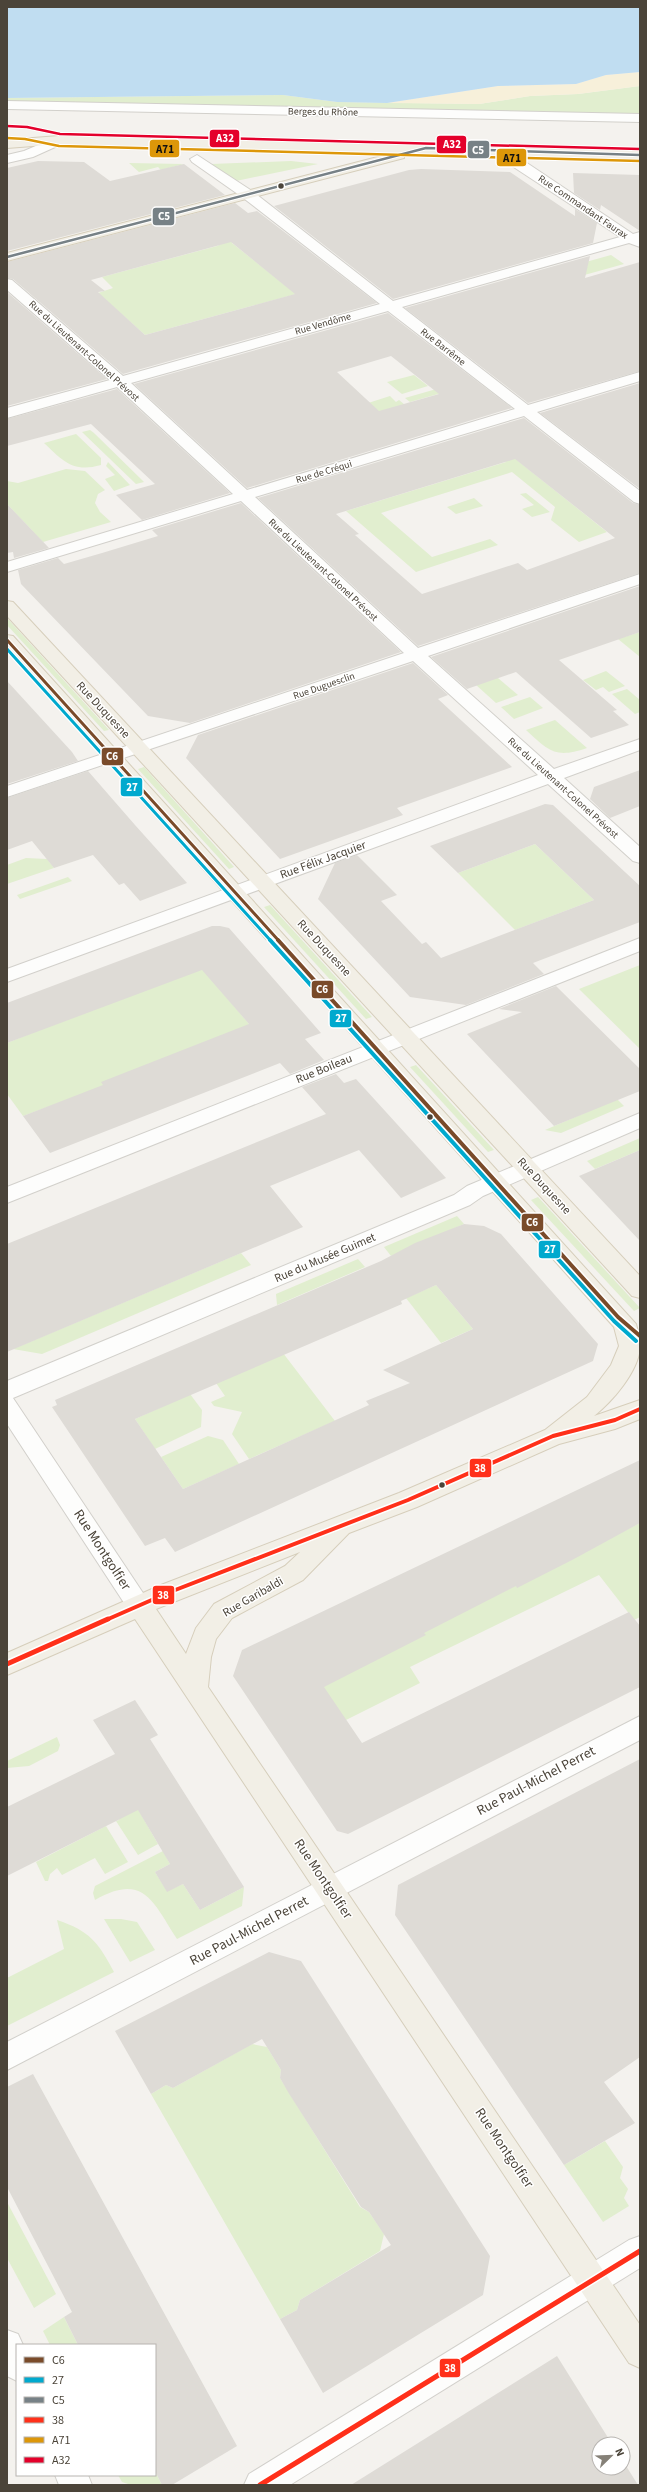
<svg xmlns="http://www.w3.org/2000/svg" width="647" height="2492" viewBox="0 0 647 2492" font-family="'Source Sans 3',sans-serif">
  <rect width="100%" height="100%" fill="#f4f2ee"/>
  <g fill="#e1eecf">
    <polygon points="640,86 640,118 7,105 7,98 283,95 337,102 479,104 530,96 578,94"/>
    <polygon points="291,161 318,164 236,181 211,164"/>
    <polygon points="129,163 184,164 161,170 158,167 139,172"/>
    <polygon points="231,239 232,243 296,294 145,335 98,293 113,288 102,277 217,246"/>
    <polygon points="611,255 624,264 552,284 539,275"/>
    <polygon points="414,375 428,386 402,394 387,382"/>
    <polygon points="440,388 445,392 410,402 405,398"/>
    <polygon points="390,396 396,402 399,400 410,409 387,416 365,404"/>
    <polygon points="90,430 94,433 144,482 136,484 82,432"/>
    <path d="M76 434 101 458V465C73 473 63 461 44 443Z"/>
    <polygon points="508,453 607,532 579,542 551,520 555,507 512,472 381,513 432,557 490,539 498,545 416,572 346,511 506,462"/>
    <polygon points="108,462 130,485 114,491 105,479 115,475 106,466"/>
    <polygon points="66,469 85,471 105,490 98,494 95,503 100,512 111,522 43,542 7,504 7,481 18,483"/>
    <polygon points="526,493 550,512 532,517 522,509 534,505 520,494"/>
    <polygon points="474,498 483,506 456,514 447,507"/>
    <polygon points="7,618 109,730 104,731 7,625"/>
    <polygon points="640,632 640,657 618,639"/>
    <polygon points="455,666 498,678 518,695 496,703"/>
    <polygon points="606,671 625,686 609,692 603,687 596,690 583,680"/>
    <polygon points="627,689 640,700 640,712 635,714 612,694"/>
    <polygon points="530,697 543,708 514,719 501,707"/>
    <path d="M555 720 587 748C555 759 549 751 526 730Z"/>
    <polygon points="144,767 234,867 229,869 138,769"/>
    <polygon points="535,844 594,900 515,930 458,873"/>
    <polygon points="26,858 47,859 54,868 7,884 7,865"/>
    <polygon points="68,877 72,881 20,899 17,895"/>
    <polygon points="270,905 372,1017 366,1019 264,907"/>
    <polygon points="640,965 640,1049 579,989"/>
    <polygon points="200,966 255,1031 23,1116 7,1094 7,1043"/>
    <polygon points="416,1065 494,1150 488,1152 410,1067"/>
    <polygon points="617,1099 624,1106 561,1133 545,1130"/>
    <polygon points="640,1138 640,1150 595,1169 587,1161"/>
    <polygon points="538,1197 640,1308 634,1311 531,1200"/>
    <polygon points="457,1216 464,1224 391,1256 384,1247"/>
    <polygon points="241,1253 251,1265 42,1354 13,1349"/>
    <polygon points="358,1259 365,1267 277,1305 276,1294"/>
    <polygon points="436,1285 473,1329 441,1343 406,1298"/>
    <polygon points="283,1353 335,1421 249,1459 232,1434 242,1412 214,1406 211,1402 225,1396 216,1383"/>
    <polygon points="190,1394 202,1410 201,1427 155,1449 135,1419"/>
    <polygon points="208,1436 223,1440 239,1464 183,1489 161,1457"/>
    <polygon points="640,1523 640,1617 634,1620 599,1575 410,1667 420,1683 340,1723 315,1686"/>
    <polygon points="57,1737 60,1745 58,1751 29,1766 7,1768 7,1761"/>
    <polygon points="135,1804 158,1844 138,1855 116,1821 119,1820 116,1813"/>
    <polygon points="106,1826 128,1862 105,1874 95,1858 62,1875 57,1868 50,1874 48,1881 45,1881 36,1862"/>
    <path d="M163 1851 170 1864 155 1872 167 1891 183 1884 200 1910 244 1887 242 1906 177 1939C153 1902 144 1872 95 1900L93 1893 95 1886Z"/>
    <polygon points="104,1919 121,1919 137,1922 155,1950 130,1962"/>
    <path d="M57 1920C90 1931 98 1942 114 1972L7 2026V1978L64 1949Z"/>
    <polygon points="252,2044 267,2047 281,2070 280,2078 360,2207 369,2212 384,2234 380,2251 300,2300 297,2310 280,2319 151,2094 166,2085 173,2088"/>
    <polygon points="605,2141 623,2167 620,2178 628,2189 624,2198 629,2206 603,2222 564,2165"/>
    <polygon points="7,2202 56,2294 34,2308 7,2258"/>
    <polygon points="64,2317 78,2345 50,2345 43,2331"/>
    <polygon points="155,2471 162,2485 131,2485 122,2482 118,2475 155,2475"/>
  </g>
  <polygon fill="#f7f0da" points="640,72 640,86 578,94 530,96 479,104 387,103 498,86 576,84 606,75"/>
  <polygon fill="#c0ddf1" points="7,7 640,7 640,72 606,75 576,84 498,86 387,103 337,102 283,95 7,98"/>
  <g fill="#dedbd6" fill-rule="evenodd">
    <polygon points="38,161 84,162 110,181 184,164 225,195 7,251 7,168"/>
    <polygon points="421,169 510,172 575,216 575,209 597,223 593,243 393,299 274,206 409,170"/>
    <polygon points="573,173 640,175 640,231 601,205 600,210 574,193"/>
    <path d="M235 203 248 213 257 211 377 303 123 374 13 279 7 278V262ZM231 242 295 294 145 335 98 292 105 291 91 280Z"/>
    <polygon points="590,256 585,278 640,262 640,371 528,403 405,308"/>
    <polygon points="7,292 107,379 7,406"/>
    <path d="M388 313 512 408 247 488 134 384ZM391 356 439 394 379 411 337 372Z"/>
    <polygon points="640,383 640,489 540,413"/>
    <polygon points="117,389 230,493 142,520 116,495 155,484 91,424 7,446 7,419"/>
    <path d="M524 418 633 503 640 505V573L418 646 258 498ZM515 459 615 538 527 570 518 563 422 594 355 535 359 534 336 514Z"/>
    <polygon points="241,503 401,652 190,723 148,716 21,584 18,570 58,558 64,564 102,553 158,536 152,530"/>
    <polygon points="7,504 49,548 14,558 13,552 7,553"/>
    <polygon points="640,586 640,632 559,660 617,710 613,711 629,725 591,738 516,672 467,689 431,657"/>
    <polygon points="413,663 448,695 438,699 512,767 397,808 403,815 280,859 186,758 198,735"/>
    <polygon points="7,681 72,752 78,761 7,784"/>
    <polygon points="640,770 640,806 610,818 590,799 594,787"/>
    <polygon points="88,771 135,825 187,883 140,901 124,883 119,885 93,855 54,868 32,841 7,850 7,798"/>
    <polygon points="545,804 553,805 640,886 640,922 533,963 544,974 466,1005 410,997 318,899 335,863 357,855 397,895 381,901 422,944 426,942 441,958 594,900 535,844 458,873 430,846"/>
    <polygon points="212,926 220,926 229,928 321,1033 305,1039 324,1060 290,1074 280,1063 50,1153 23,1116 103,1085 101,1082 249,1024 202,970 7,1043 7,1003"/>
    <polygon points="556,986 640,1069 640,1091 554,1126 467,1034 522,1012 499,1009"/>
    <polygon points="336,1074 344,1083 356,1079 446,1178 401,1198 359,1150 270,1186 303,1227 7,1352 7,1244 326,1114 302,1087"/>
    <polygon points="640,1150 640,1241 579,1176"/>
    <path d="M464 1224 484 1226 501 1234 598 1344 593 1361 175 1552 165 1538 145 1546 52 1407 57 1405 55 1400 381 1261 415 1243ZM436 1285 473 1329 383 1370 410 1383 366 1401 369 1405 183 1489 135 1419 402 1304 401 1301Z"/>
    <polygon points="640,1460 640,1523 574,1559 517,1588 516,1586 424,1633 426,1635 324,1687 362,1743 629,1612 640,1626 640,1687 348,1834 337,1831 233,1676 242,1650"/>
    <polygon points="135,1700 158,1735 150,1739 244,1887 200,1910 183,1884 167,1892 155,1872 170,1864 138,1810 7,1876 7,1807 115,1754 93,1720"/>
    <polygon points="640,1759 640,2057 604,2082 635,2123 564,2165 395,1915 398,1885"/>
    <polygon points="269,1952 301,1961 490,2256 483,2295 323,2393 280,2319 297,2310 300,2300 391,2245 369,2212 361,2207 288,2092 280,2078 281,2070 262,2039 173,2088 166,2085 151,2094 115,2031"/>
    <polygon points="33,2074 237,2446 172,2485 162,2485 155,2471 155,2345 78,2345 64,2317 72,2312 7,2187 7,2087"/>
    <polygon points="557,2356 612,2444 599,2444 599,2468 623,2468 623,2461 638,2485 351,2485"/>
  </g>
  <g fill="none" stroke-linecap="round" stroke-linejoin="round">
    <defs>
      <g id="minor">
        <polygon points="7,101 640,114 640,122 7,109"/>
        <polygon points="59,136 65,140 64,143 33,157 7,163 7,155 24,151"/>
        <path d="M514 147 521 151V159L633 234 640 232V247L629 243 402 307 528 405 640 372V381L537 412 640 491V504L634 502 524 416 255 497 418 648 640 574V584L428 656 554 769 640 739V750L564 778 640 847V863L633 861 548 784 7 982V969L538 775 413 661 7 797V786L404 653 241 501 7 572V562L233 494 117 387 7 418V408L110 380 7 290V279L12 280 123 376 380 304 242 197 192 162 190 159 197 155 252 191 393 301 620 237 509 164 507 151ZM388 311 515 409 247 490 131 383Z"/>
        <polygon points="640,938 640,951 7,1203 7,1187"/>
        <polygon points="640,1113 640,1128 483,1196 470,1205 13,1398 151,1605 148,1612 139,1615 130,1612 7,1424 7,1381 454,1195 467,1186"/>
        <polygon points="640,1716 640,1740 7,2070 7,2042"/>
        <polygon points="640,2236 640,2268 290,2485 244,2485 249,2474 629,2240"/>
        <polygon points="7,2330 18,2334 23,2345 17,2345 17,2381 7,2376"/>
        <polygon points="55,2475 88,2475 92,2485 59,2485"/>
      </g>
      <g id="major">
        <polygon points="59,136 640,151 640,159 404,153 404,158 7,261 7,253 393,153 59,144 7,148 7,140"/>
        <polygon points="7,601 13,602 640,1276 640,1298 632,1296 7,616"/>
        <path d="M7 635 13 636 636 1324C638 1332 641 1340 640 1348 638 1372 612 1402 594 1416L640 1400V1419L615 1429 559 1444 417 1507 349 1533 303 1580 232 1618 216 1639 211 1657 208 1687 640 2325V2368L629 2363 135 1619 7 1675V1653L161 1585 399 1493 545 1430 587 1397 611 1365 619 1346 614 1327 7 650ZM300 1552 285 1566 214 1604 196 1628 186 1654 156 1609Z"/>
      </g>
    </defs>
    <use href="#minor" stroke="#d2d0cb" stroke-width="2"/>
    <use href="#major" stroke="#d6cebb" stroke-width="2"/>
    <use href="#minor" fill="#fdfdfc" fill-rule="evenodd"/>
    <use href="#major" fill="#f2efe6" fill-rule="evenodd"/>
    <defs>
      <polyline id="bus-1-far1" points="7,640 279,941"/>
      <polyline id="bus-1" points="278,940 618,1317 640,1336"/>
      <polyline id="bus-2-far1" points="7,649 271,941"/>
      <polyline id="bus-2" points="270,940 614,1321 636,1341"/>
      <polyline id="bus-3" points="7,257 426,148 640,155"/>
      <polyline id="bus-4-far1" points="106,1620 170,1592 408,1500 553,1436 615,1420 640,1409"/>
      <g id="bus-4">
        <polyline points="7,1664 108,1619"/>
        <polyline points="260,2485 640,2251"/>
      </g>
      <polyline id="bus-5" points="7,138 25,139 59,146 640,161"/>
      <polyline id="bus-6" points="7,126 27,127 60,134 640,149"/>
    </defs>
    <use href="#bus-1-far1" stroke="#fff" stroke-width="5.5"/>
    <use href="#bus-1" stroke="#fff" stroke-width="7"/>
    <use href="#bus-2-far1" stroke="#fff" stroke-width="5.5"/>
    <use href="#bus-2" stroke="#fff" stroke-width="7"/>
    <use href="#bus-3" stroke="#fff" stroke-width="4.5"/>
    <use href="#bus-4-far1" stroke="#fff" stroke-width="7"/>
    <use href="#bus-4" stroke="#fff" stroke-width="8"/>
    <use href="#bus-5" stroke="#fff" stroke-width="4.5"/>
    <use href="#bus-6" stroke="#fff" stroke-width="4.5"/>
    <use href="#bus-1-far1" stroke="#7a4b2a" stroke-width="3"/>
    <use href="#bus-1" stroke="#7a4b2a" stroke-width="4"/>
    <use href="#bus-2-far1" stroke="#00a9ce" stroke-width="3"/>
    <use href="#bus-2" stroke="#00a9ce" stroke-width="4"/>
    <use href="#bus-3" stroke="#778186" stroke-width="2.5"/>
    <use href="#bus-4-far1" stroke="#ff301a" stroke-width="4"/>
    <use href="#bus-4" stroke="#ff301a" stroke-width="5"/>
    <use href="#bus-5" stroke="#dd9709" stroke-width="2.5"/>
    <use href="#bus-6" stroke="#e4002b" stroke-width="2.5"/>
  </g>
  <g fill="#4b4439" stroke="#fff" stroke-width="1.5">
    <circle cx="281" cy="186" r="3.5"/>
    <circle cx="430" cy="1117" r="3.5"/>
    <circle cx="442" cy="1485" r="3.5"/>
  </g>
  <g text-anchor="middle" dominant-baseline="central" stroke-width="3" stroke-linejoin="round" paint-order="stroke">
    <g font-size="10" fill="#4b4439" stroke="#fff">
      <text transform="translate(323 112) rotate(1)">Berges du Rhône</text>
      <text transform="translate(583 207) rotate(34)">Rue Commandant Faurax</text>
      <text transform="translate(323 324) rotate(-16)">Rue Vendôme</text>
      <text transform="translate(443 347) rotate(38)">Rue Barrême</text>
      <text transform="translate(84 351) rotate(42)">Rue du Lieutenant-Colonel Prévost</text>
      <text transform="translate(324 472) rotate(-17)">Rue de Créqui</text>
      <text transform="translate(323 570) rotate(43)">Rue du Lieutenant-Colonel Prévost</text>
      <text transform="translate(324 686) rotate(-19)">Rue Duguesclin</text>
      <text transform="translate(563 788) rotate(42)">Rue du Lieutenant-Colonel Prévost</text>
    </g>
    <g font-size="12" fill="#4b4439" stroke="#fff">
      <text transform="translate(103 710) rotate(47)">Rue Duquesne</text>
      <text transform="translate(323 860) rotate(-20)">Rue Félix Jacquier</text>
      <text transform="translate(324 948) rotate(47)">Rue Duquesne</text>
      <text transform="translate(324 1069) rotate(-22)">Rue Boileau</text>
      <text transform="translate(544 1186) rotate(47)">Rue Duquesne</text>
      <text transform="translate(325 1258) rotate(-23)">Rue du Musée Guimet</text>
      <text transform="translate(253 1597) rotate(-30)">Rue Garibaldi</text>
    </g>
    <g font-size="14" fill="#4b4439" stroke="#fff">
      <text transform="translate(102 1550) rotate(57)">Rue Montgolfier</text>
      <text transform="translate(536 1781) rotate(-28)">Rue Paul-Michel Perret</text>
      <text transform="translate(323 1879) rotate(56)">Rue Montgolfier</text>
      <text transform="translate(249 1931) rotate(-28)">Rue Paul-Michel Perret</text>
      <text transform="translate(504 2148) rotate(56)">Rue Montgolfier</text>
    </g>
  </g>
  <g stroke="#fff" stroke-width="1.5">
    <rect x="209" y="129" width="31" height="19" rx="4" fill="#e4002b"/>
    <rect x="436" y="135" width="31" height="19" rx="4" fill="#e4002b"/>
    <rect x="149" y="139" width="31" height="19" rx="4" fill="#dd9709"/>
    <rect x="467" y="140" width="23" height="19" rx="4" fill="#778186"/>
    <rect x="496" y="148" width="31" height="19" rx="4" fill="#dd9709"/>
    <rect x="152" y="207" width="23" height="19" rx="4" fill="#778186"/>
    <rect x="101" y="747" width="23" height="19" rx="4" fill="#7a4b2a"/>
    <rect x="120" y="777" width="23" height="20" rx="4" fill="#00a9ce"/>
    <rect x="311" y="980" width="23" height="19" rx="4" fill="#7a4b2a"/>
    <rect x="329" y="1009" width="23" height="19" rx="4" fill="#00a9ce"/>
    <rect x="521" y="1213" width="23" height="19" rx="4" fill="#7a4b2a"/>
    <rect x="538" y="1240" width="23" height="19" rx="4" fill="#00a9ce"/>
    <rect x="469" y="1458" width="23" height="20" rx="4" fill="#ff301a"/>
    <rect x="152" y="1585" width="23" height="20" rx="4" fill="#ff301a"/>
    <rect x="439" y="2358" width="22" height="20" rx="4" fill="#ff301a"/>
  </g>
  <g font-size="11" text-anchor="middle" font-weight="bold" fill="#fff">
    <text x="225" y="142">A32</text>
    <text x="452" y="148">A32</text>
    <text x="478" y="154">C5</text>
    <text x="164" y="220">C5</text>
    <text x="112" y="760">C6</text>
    <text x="132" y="791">27</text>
    <text x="322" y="993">C6</text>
    <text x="341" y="1022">27</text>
    <text x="532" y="1226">C6</text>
    <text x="550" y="1253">27</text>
    <text x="480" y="1472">38</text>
    <text x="163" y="1599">38</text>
    <text x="450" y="2372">38</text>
  </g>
  <g font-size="11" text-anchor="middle" font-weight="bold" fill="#111">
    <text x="165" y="153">A71</text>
    <text x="512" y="162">A71</text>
  </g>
  <rect width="647" height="2492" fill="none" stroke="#4b4439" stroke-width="16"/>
  <rect x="16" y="2344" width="140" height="132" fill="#ffffff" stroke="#b7b4b0"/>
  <rect x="24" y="2357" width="20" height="6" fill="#7a4b2a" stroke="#b7b4b0"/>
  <text x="52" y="2364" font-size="12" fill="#4b4439">C6</text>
  <rect x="24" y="2377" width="20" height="6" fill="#00a9ce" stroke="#b7b4b0"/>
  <text x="52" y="2384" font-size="12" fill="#4b4439">27</text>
  <rect x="24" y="2397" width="20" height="6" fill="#778186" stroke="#b7b4b0"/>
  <text x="52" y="2404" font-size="12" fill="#4b4439">C5</text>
  <rect x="24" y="2417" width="20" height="6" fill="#ff301a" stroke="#b7b4b0"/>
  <text x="52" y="2424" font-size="12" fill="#4b4439">38</text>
  <rect x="24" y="2437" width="20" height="6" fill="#dd9709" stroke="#b7b4b0"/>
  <text x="52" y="2444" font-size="12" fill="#4b4439">A71</text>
  <rect x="24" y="2457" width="20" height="6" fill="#e4002b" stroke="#b7b4b0"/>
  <text x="52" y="2464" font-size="12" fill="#4b4439">A32</text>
  <g transform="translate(611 2456) rotate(67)"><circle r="19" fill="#ffffff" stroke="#b7b4b0"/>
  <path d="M0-3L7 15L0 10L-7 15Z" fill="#868178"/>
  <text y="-6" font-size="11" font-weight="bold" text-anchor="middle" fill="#4b4439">N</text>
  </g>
</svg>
